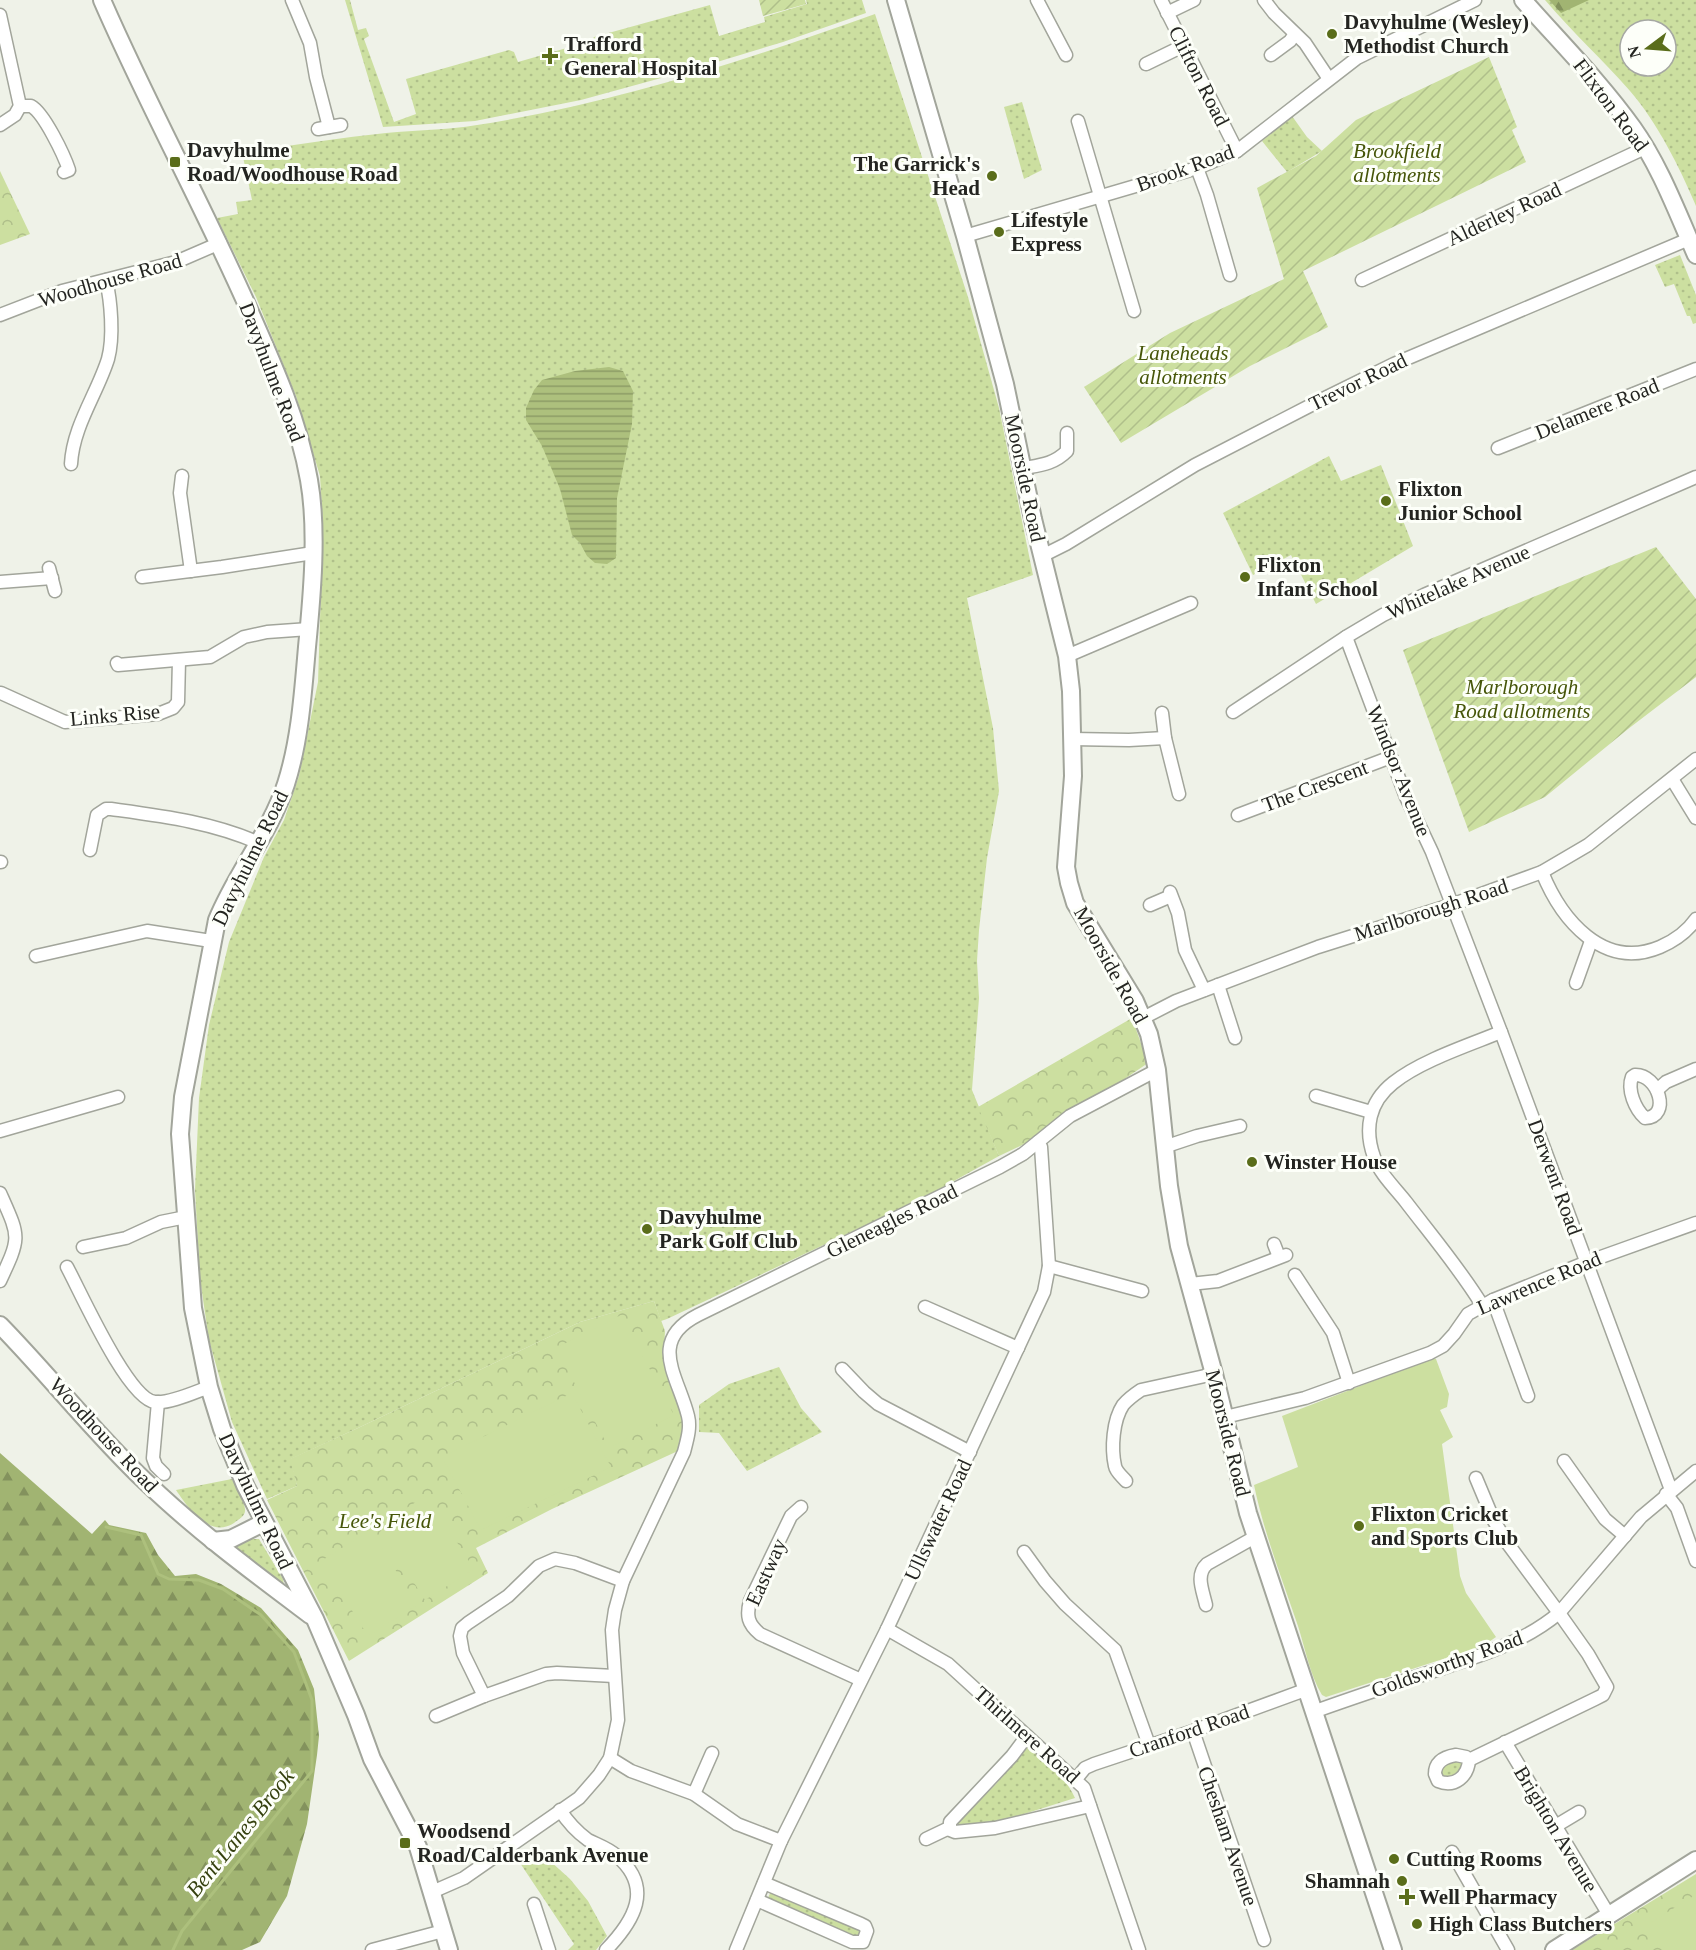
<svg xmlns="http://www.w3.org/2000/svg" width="1696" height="1950" viewBox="0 0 1696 1950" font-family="'Times New Roman',serif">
  <defs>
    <pattern id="grass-dots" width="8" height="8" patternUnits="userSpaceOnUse" patternTransform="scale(1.5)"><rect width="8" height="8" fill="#ccdfa0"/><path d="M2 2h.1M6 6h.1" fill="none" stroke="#afbf8a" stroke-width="1.8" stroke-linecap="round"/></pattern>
    <pattern id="forest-firs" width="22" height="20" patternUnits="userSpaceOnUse" patternTransform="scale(1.5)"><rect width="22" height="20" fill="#a1b472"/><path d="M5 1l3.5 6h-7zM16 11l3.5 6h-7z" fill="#83925d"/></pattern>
    <pattern id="park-crowns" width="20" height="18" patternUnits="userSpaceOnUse" patternTransform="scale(1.5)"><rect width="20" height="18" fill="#ccdfa0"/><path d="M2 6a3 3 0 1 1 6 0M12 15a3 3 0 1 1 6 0" fill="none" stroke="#afbf8a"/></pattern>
    <pattern id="garden-furrows" width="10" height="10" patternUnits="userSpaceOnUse" patternTransform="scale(1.5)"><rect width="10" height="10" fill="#ccdfa0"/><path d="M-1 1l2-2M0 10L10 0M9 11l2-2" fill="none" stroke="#afbf8a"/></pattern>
    <pattern id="water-rules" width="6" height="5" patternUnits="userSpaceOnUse" patternTransform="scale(1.5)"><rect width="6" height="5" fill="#adc07d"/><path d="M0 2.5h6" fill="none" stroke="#8d9c66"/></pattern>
  </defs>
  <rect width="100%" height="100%" fill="#eff2e8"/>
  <g fill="url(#grass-dots)" fill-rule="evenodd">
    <polygon points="345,0 350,0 358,30 366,28 369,36 364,39 394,122 416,114 406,79 509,50 514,52 518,62 591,41 594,37 710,5 719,36 765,22 764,17 807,4 806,0 862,0 866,13 783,42 694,69 581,100 475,121 383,127"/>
    <path d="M1545 0H1696V206C1680 168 1657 122 1630 91 1603 60 1572 32 1545 0ZM1630 30H1666V66H1630Z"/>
    <path d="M875 14 968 297 999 408 1033 575 967 598 993 728 999 791 987 858 979 930 977 961 979 998 972 1090 999 1156 925 1197 667 1319 661 1321 654 1301 580 1322 358 1428 291 1459 297 1486 267 1499 232 1422 209 1340 200 1279 195 1190 199 1098 209 1025 229 942 264 857 284 820 299 776 318 682 323 526 320 476 296 396 256 297 217 218 238 214 236 202 252 200 242 152C290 146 338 138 386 133 416 130 447 130 477 125 613 104 746 60 875 14Z"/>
    <polygon points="1022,102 1042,170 1024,179 1004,107"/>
    <polygon points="1292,116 1307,137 1322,151 1287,172 1262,141"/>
    <polygon points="1680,255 1696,295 1696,323 1693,324 1690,316 1687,316 1674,284 1665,287 1655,265"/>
    <polygon points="1329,456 1341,481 1381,465 1413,546 1316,604 1291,555 1253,575 1223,513"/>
    <polygon points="779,1367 801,1408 822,1432 747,1471 719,1433 699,1432 699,1405 729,1384"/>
    <path d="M232 1479C236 1487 244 1499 245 1509 246 1516 239 1519 234 1523 210 1539 188 1508 176 1490Z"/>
    <polygon points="251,1539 259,1539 283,1579 284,1587 229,1549"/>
    <path d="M1028 1746C1045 1762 1066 1777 1075 1798L998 1822 959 1827 957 1822 996 1784Z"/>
    <polygon points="1449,1761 1461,1761 1464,1766 1456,1777 1441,1777 1440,1768"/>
    <polygon points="539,1851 570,1879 588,1901 607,1936 596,1950 568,1950 574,1944 520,1863"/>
    <polygon points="772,1889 862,1929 859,1939 767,1900"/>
  </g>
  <g fill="url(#forest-firs)">
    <polygon points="1549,0 1589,0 1561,13"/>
    <polygon points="0,1453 92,1534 105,1520 109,1525 146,1533 158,1555 175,1576 196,1574 221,1584 261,1608 298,1650 314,1689 319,1736 317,1755 307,1824 287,1896 260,1942 242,1950 0,1950"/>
  </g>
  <g fill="url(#park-crowns)">
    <polygon points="0,171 30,234 0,245"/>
    <polygon points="1132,1018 1148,1063 1123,1080 1064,1114 1037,1138 999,1156 978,1107"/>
    <polygon points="654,1301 665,1331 664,1349 685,1424 680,1450 552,1509 476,1548 488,1573 349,1661 267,1500 297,1486 290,1459 358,1428 580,1322"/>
    <polygon points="1696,1874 1696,1950 1572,1950"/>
  </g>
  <g fill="url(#garden-furrows)">
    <polygon points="759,0 805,0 806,4 763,16"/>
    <polygon points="1489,57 1517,127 1512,130 1526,162 1303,271 1328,327 1250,366 1121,443 1084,387 1170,333 1284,279 1257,188 1316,156 1356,120"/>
    <polygon points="1656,547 1696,599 1696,677 1628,729 1545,797 1469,832 1403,650"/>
  </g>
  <g fill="#ccdfa0">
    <polygon points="621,1315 674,1415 609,1448 556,1348"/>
    <path d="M1433 1358 1436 1359 1449 1394 1447 1407 1440 1410 1453 1437 1442 1444 1460 1576 1466 1593 1496 1637 1483 1646 1326 1697 1322 1695C1310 1675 1305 1648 1298 1626 1282 1579 1264 1533 1254 1485L1298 1467 1282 1416Z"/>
    <polygon points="572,1393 611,1467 481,1530 442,1457"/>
    <polygon points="427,1495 474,1569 425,1600 378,1526"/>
    <polygon points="371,1530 417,1605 368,1636 321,1561"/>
    <polygon points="1695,1895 1696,1950 1667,1950 1650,1923"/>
  </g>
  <polygon fill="url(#water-rules)" points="609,367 623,371 633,391 632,424 617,498 616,558 607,564 595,563 587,556 580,543 572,535 560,489 542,446 526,420 526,408 534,390 542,380 575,371"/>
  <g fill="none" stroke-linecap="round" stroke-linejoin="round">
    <polyline stroke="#adc07d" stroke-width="3" points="106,1527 141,1535 158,1574 169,1579 199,1580 223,1589 261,1615 294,1652 312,1700 312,1771 182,1931 173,1950"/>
    <defs>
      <g id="street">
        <polyline points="292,0 310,43 316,77 329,127"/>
        <polyline points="1037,0 1066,55"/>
        <polyline points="1161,0 1237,151"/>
        <polyline points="1264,0 1274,13 1305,43 1329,79"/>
        <polyline points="1167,13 1194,0"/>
        <polyline points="0,15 20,106 15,115 0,125"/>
        <polyline points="1271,55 1290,41 1295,34"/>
        <polyline points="1146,64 1183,46"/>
        <path d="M20 106H31C44 113 64 155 69 170L64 172"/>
        <polyline points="1078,121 1134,311"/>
        <polyline points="318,129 341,125"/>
        <polyline points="1197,168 1207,195 1230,275"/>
        <polyline points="965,236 1197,168 1237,151 1357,58 1475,0"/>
        <polyline points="1362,280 1645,148"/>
        <polyline points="0,315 62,291 176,262 220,243"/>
        <polyline points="1498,448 1696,369"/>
        <path d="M71 464C73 426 97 394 108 359 114 337 111 301 106 280"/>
        <path d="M1024 468C1041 465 1054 464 1067 451V433"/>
        <polyline points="182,476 180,493 191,571"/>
        <polyline points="1042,556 1066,544 1195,465 1323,399 1394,364 1689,239"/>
        <polyline points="49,568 55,591"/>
        <polyline points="142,577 222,567 313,553"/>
        <polyline points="0,582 52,578"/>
        <polyline points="1346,637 1406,797 1432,852 1501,1032 1671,1490"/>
        <polyline points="1067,656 1191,603"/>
        <polyline points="117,663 118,665 210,657 244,637 267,632 309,629"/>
        <polyline points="1,693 65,722 158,714 173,708 178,702 179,660"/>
        <polyline points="1233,712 1346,637 1383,615 1424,595 1696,477"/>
        <polyline points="1162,713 1165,738 1179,794"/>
        <polyline points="1072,739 1129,740 1165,738"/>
        <polyline points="1672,779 1696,818"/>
        <polyline points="1238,815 1391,757"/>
        <path d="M90 850 97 815 106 809H111C162 816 212 822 259 843"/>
        <polyline points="0,862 1,862"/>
        <path d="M1542 872C1561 919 1603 971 1660 947 1674 941 1687 932 1696 919"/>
        <polyline points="1170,892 1178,913 1185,950 1204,990"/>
        <polyline points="1150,905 1171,896"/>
        <polyline points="36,956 147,931 211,941"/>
        <polyline points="1576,983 1591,941"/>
        <polyline points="1218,985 1235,1038"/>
        <polyline points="1143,1018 1176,1001 1318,947 1451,905 1542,872 1588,845 1696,759"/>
        <path d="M1635 1075C1658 1074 1672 1117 1645 1118 1635 1109 1627 1090 1632 1077Z"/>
        <polyline points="1657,1090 1666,1082 1696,1069"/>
        <polyline points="1316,1096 1371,1112"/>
        <polyline points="0,1131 118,1097"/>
        <polyline points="1164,1147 1197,1136 1240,1126"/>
        <path d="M0 1193C20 1238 21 1236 0 1281"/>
        <polyline points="1274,1244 1279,1257"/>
        <polyline points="83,1247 126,1238 161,1222 186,1217"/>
        <polyline points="1049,1266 1142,1291"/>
        <path d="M67 1267C81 1293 128 1399 155 1402 169 1404 195 1392 209 1387"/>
        <polyline points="1295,1275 1333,1333 1349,1383"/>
        <polyline points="1190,1284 1218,1281 1286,1255"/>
        <polyline points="1493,1300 1528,1396"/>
        <path d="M1482 1305C1460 1269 1432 1236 1406 1202 1395 1188 1380 1174 1374 1157 1364 1129 1369 1102 1393 1083 1420 1061 1469 1045 1501 1032"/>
        <polyline points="925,1307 1018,1348"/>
        <polyline points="842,1369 864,1392 878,1404 970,1452"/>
        <polyline points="158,1402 153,1458 156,1466 164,1474"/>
        <polyline points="1225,1417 1305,1398 1430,1353 1443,1346 1454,1334 1468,1314 1493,1300 1587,1262 1696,1223"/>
        <polyline points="1564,1461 1605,1519 1625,1536"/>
        <path d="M1126 1481C1122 1476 1116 1472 1115 1466 1111 1448 1113 1420 1123 1405 1128 1399 1135 1394 1141 1390L1214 1374"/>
        <polyline points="1666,1494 1677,1508 1696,1561"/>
        <path d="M801 1507 791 1516 750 1601C746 1616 748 1624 760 1634L861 1680"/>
        <polyline points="1024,1552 1045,1581 1065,1604 1115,1650 1149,1745"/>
        <path d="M1206 1605C1203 1591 1195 1575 1207 1564L1255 1537"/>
        <polyline points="887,1629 948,1664 1084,1788 1139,1950"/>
        <polyline points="484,1696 463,1653 460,1636 462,1628 468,1623 508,1596 539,1566 555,1559 575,1563 623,1581"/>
        <path d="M1313 1712C1352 1698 1391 1685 1431 1672 1476 1657 1522 1644 1559 1613L1641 1517 1696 1471"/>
        <polyline points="436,1716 484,1696 546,1674 557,1673 614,1676"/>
        <polyline points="1193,1731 1264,1940"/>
        <polyline points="1027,1736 1012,1756 950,1822 950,1830 955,1832 995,1828 1090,1806"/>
        <polyline points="1505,1742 1609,1915"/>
        <path d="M1456 1755 1466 1757 1469 1760C1468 1776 1455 1788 1438 1781L1435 1774C1435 1762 1444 1757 1456 1755Z"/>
        <polyline points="610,1758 631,1771 694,1794 737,1824 781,1841"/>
        <polyline points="1469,1760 1595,1699 1603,1695 1607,1687 1588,1654 1559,1613 1508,1544 1494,1521 1476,1478"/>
        <polyline points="1076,1779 1085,1768 1094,1764 1193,1731 1305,1690"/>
        <polyline points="694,1794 712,1753"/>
        <path d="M560 1810C567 1821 577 1832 588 1840 598 1845 608 1848 617 1856 654 1888 634 1921 606 1950"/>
        <polyline points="1554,1827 1579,1812"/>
        <polyline points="926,1839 949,1828"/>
        <polyline points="1452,1852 1508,1950"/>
        <path d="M432 1892 464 1878 579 1798 599 1775 610 1758 618 1720 612 1630 615 1610 623 1581 684 1452C687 1440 691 1428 688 1416 678 1376 647 1341 698 1315L1000 1167 1023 1154 1070 1116 1157 1070"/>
        <polyline points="757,1900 852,1942 863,1942 867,1931 865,1926 861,1924 764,1883"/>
        <polyline points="534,1904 549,1950"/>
        <polyline points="372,1950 443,1931"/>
        <polyline points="736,1950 781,1841 887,1629 1044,1292 1049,1266 1041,1147 1038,1142"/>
      </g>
      <g id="secondary">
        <path d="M102 0C148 106 204 207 250 312 274 366 299 422 309 480 318 530 312 596 307 647 303 693 300 740 286 784 270 833 236 873 217 920L183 1097 180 1134 193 1308 209 1387 222 1429 245 1485 315 1619 356 1715 372 1759 418 1847 449 1950"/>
        <polyline points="896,0 965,236 1005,384 1033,519 1067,656 1071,691 1073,776 1066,867 1069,883 1075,903 1135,1001 1149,1034 1157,1070 1169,1186 1179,1246 1214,1374 1248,1513 1393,1950"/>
        <path d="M1523 0C1560 42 1600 82 1633 128 1660 166 1677 212 1696 255"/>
        <path d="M0 1325C50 1376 94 1433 146 1482 197 1531 254 1573 310 1615"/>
        <polyline points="213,1541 231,1539 263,1523"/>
        <polyline points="1554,1950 1696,1860"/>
      </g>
    </defs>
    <use href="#street" stroke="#a2a59b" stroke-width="15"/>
    <use href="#secondary" stroke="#a2a59b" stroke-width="20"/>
    <use href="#street" stroke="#fff" stroke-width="12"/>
    <use href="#secondary" stroke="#fff" stroke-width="16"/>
  </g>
  <g fill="#5a6d1a" stroke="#fdfff9" stroke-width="2">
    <circle cx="1332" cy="34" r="6"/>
    <path d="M547 47h6v6h6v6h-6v6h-6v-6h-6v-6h6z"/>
    <rect x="169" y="156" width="12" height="12" rx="3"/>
    <circle cx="992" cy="176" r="6"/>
    <circle cx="999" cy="232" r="6"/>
    <circle cx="1386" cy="501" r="6"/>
    <circle cx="1245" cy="577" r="6"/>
    <circle cx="1252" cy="1162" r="6"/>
    <circle cx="647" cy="1229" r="6"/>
    <circle cx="1359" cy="1526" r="6"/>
    <rect x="399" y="1837" width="12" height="12" rx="3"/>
    <circle cx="1394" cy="1859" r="6"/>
    <circle cx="1402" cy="1881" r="6"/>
    <path d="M1404 1888h6v6h6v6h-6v6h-6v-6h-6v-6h6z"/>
    <circle cx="1417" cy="1924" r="6"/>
  </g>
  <g text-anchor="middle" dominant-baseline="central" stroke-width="6" stroke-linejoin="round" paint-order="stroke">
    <g font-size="21" font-weight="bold" fill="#242521" stroke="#fdfff9" text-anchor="start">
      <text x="1344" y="22">Davyhulme (Wesley)<tspan x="1344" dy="24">Methodist Church</tspan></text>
      <text x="564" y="44">Trafford<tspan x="564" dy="24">General Hospital</tspan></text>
      <text x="187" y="150">Davyhulme<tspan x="187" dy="24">Road/Woodhouse Road</tspan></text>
      <text x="980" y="164" text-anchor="end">The Garrick's<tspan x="980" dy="24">Head</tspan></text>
      <text x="1011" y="220">Lifestyle<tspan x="1011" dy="24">Express</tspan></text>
      <text x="1398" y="489">Flixton<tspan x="1398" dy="24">Junior School</tspan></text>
      <text x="1257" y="565">Flixton<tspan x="1257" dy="24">Infant School</tspan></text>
      <text x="1264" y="1162">Winster House</text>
      <text x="659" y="1217">Davyhulme<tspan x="659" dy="24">Park Golf Club</tspan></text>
      <text x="1371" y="1514">Flixton Cricket<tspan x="1371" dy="24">and Sports Club</tspan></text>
      <text x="417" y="1831">Woodsend<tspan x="417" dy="24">Road/Calderbank Avenue</tspan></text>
      <text x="1406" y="1859">Cutting Rooms</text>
      <text x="1390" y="1881" text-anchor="end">Shamnah</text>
      <text x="1419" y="1897">Well Pharmacy</text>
      <text x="1429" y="1924">High Class Butchers</text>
    </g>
    <g font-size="21" fill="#242521" stroke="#fdfff9">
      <text transform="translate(1199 76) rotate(63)">Clifton Road</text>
      <text transform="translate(1611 105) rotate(53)">Flixton Road</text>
      <text transform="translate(1185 168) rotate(-20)">Brook Road</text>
      <text transform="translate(1504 214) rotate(-25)">Alderley Road</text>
      <text transform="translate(110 280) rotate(-16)">Woodhouse Road</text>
      <text transform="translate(272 372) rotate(69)">Davyhulme Road</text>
      <text transform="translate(1358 382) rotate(-26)">Trevor Road</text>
      <text transform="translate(1597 409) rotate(-22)">Delamere Road</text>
      <text transform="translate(1025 478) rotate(78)">Moorside Road</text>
      <text transform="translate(1458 582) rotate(-24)">Whitelake Avenue</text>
      <text transform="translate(115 715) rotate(-5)">Links Rise</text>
      <text transform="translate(1399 771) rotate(68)">Windsor Avenue</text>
      <text transform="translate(1315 786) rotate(-21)">The Crescent</text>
      <text transform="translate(250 858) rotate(-64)">Davyhulme Road</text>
      <text transform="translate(1431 910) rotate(-18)">Marlborough Road</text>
      <text transform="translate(1111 965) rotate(61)">Moorside Road</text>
      <text transform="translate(1555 1177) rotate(70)">Derwent Road</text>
      <text transform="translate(892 1221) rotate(-26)">Gleneagles Road</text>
      <text transform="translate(1539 1283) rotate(-23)">Lawrence Road</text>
      <text transform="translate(1228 1433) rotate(76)">Moorside Road</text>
      <text transform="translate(104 1435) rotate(47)">Woodhouse Road</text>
      <text transform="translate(256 1501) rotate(65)">Davyhulme Road</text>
      <text transform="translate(938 1520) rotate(-65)">Ullswater Road</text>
      <text transform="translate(766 1572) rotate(-66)">Eastway</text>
      <text transform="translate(1447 1664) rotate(-20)">Goldsworthy Road</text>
      <text transform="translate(1189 1731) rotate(-19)">Cranford Road</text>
      <text transform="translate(1027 1735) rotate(42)">Thirlmere Road</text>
      <text transform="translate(1556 1829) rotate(59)">Brighton Avenue</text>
      <text transform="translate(1228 1836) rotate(71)">Chesham Avenue</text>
    </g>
    <g font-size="21" font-style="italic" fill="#465609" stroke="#fdfff9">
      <text x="1397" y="151">Brookfield<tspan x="1397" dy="24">allotments</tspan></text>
      <text x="1183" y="353">Laneheads<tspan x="1183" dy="24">allotments</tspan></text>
      <text x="1522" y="687">Marlborough<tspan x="1522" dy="24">Road allotments</tspan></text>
      <text x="385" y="1521">Lee's Field</text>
    </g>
    <g font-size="22" font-style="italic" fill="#35410f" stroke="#fdfff9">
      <text transform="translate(240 1833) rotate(-51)">Bent Lanes Brook</text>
    </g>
  </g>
  <g transform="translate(1648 48) rotate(254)"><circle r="28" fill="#fdfff9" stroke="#a6a8a3" stroke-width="1.5"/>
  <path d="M0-4.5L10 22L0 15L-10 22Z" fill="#5a6d1a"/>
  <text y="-9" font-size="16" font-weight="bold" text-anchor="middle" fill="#242521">N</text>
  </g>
</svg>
